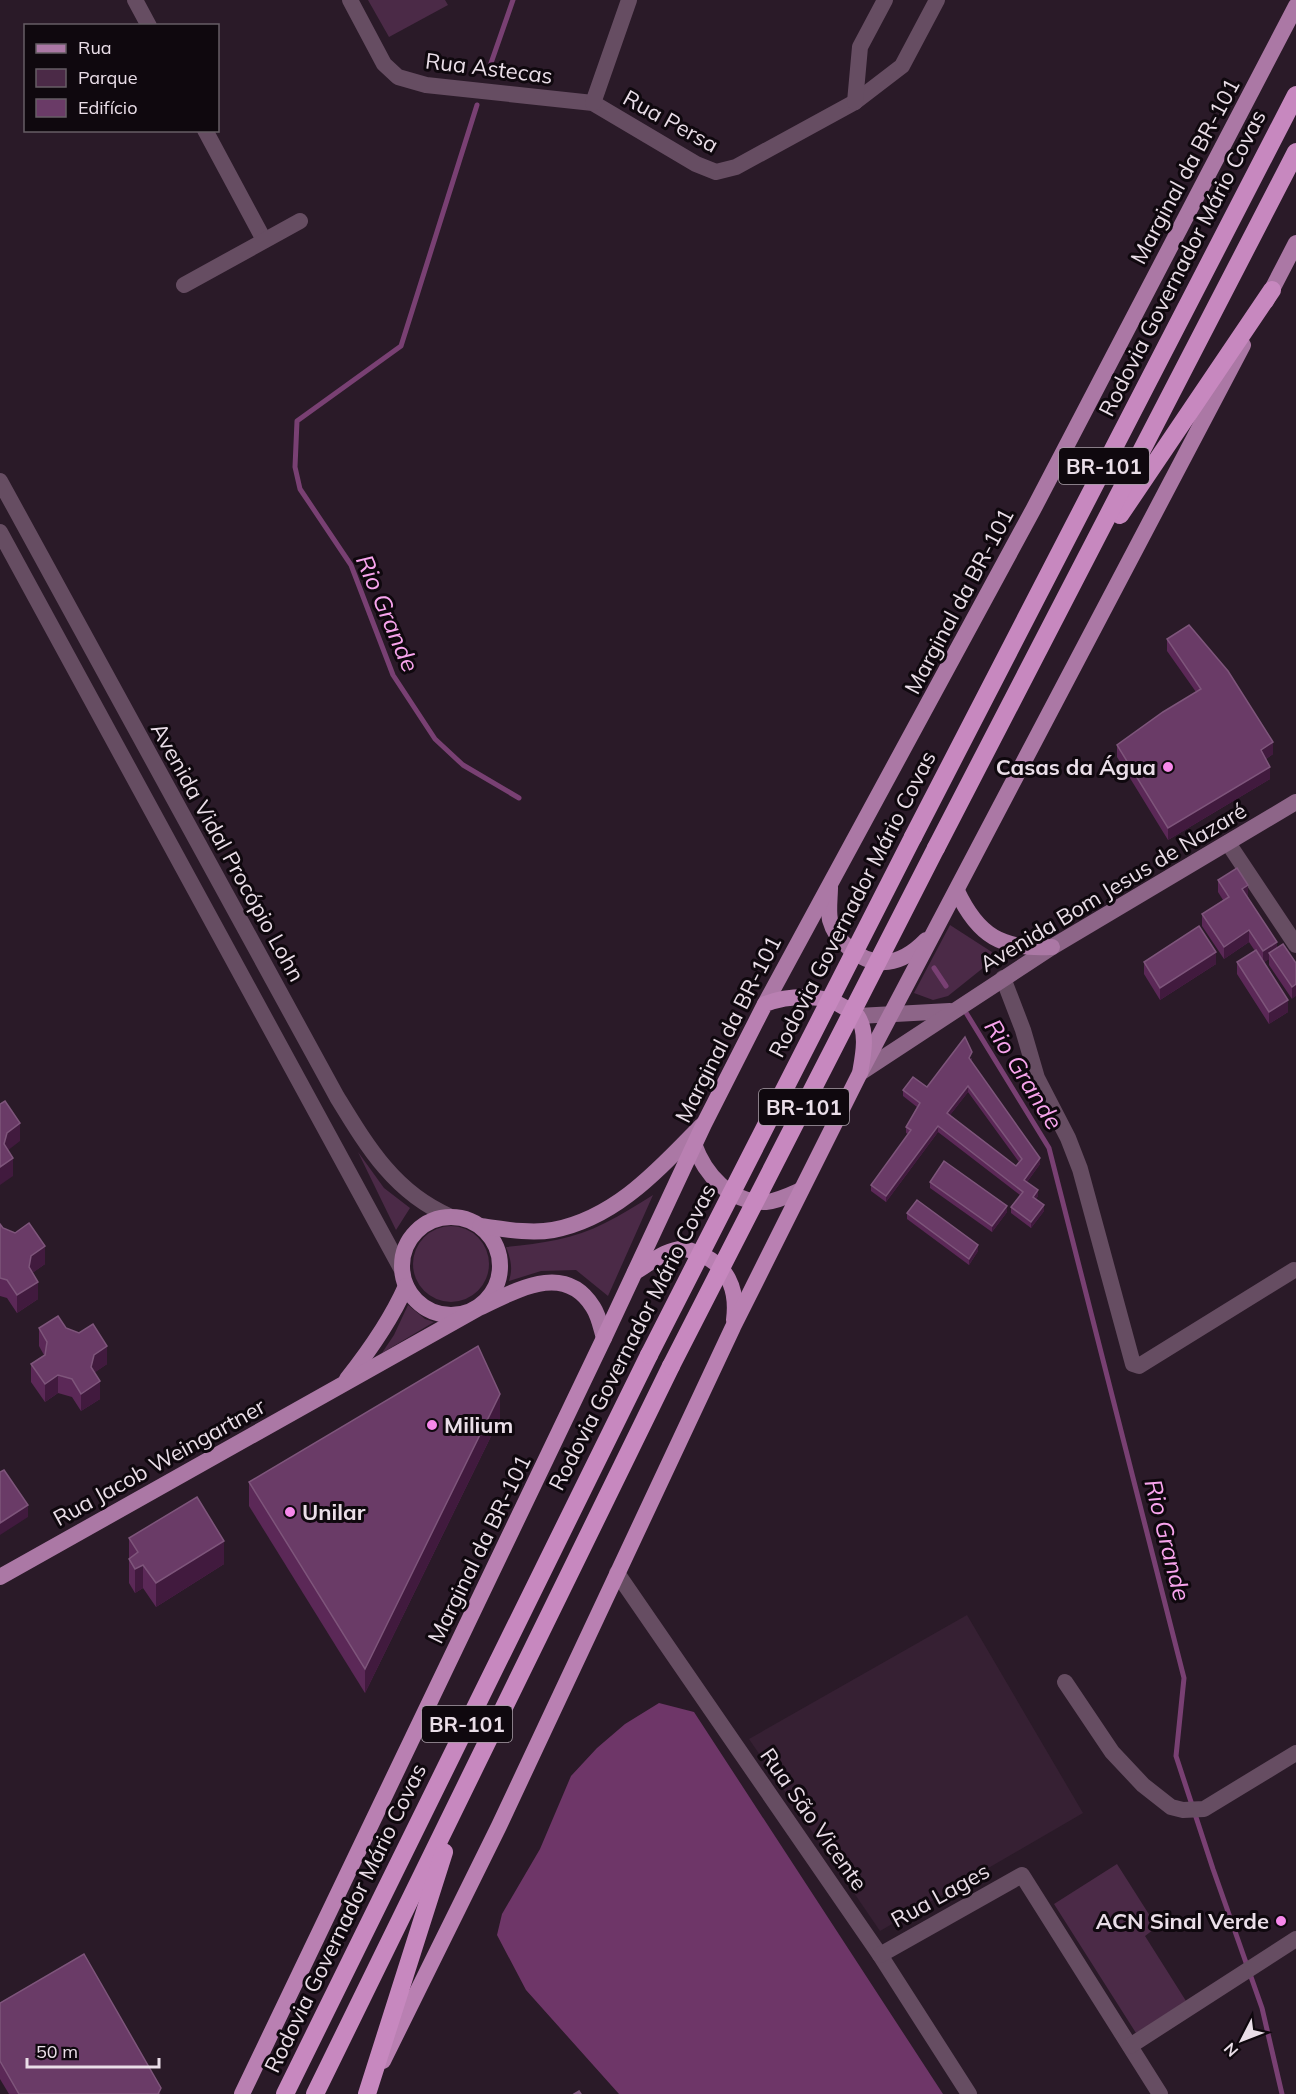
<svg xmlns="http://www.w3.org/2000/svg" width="1296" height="2094" viewBox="0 0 1296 2094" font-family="Mulish,sans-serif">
  <rect width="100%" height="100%" fill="#2a1a28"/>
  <polygon fill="#362033" points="967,1615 1083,1813 880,1931 749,1739"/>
  <g fill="#4b2a47">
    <polygon points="368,0 445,0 448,5 389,37"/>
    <polygon points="950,925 998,956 948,996 933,1000 914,993"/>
    <polygon points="358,1152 384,1188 410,1208 396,1230"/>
    <path d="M653 1195 608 1296 576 1270 541 1271 509 1281C513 1268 511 1260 506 1247 539 1244 574 1239 605 1223 621 1215 637 1205 653 1195Z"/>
    <circle cx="451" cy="1264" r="38"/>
    <polygon points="408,1305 425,1319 434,1322 382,1353 394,1335"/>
    <polygon points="1117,1864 1157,1927 1145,1936 1186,2001 1136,2033 1054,1904"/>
  </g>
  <polygon fill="#6e3668" points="659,1703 694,1712 943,2094 619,2094 526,1990 497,1935 502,1914 540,1849 571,1776 597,1748 625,1724"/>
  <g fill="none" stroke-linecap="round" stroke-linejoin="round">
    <g stroke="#794073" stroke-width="5">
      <polyline points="490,66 513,0"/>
      <polyline points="477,105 401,346 297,421 295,467 300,489 351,565 393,675 435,739 463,765 519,798"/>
      <polyline points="934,968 946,986"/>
      <polyline points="965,1011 1049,1148 1184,1678 1176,1756 1213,1869 1262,2008 1282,2094"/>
    </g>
    <g stroke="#664d62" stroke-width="16">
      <polyline points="135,0 149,26"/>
      <polyline points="350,0 384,64 398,77 426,85 593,103 696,164 716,172 736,167 855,102 902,66 937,0"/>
      <polyline points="855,102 860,47 885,0"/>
      <polyline points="593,103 629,0"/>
      <polyline points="205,130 264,240"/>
      <polyline points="184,285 300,221"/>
      <polyline points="1228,843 1296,945"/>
      <polyline points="1003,978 1023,1030 1037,1078 1068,1138 1080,1169 1133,1364 1139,1366 1294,1270"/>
      <polyline points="617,1573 880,1955 969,2094"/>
      <polyline points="1065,1682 1112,1752 1143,1785 1171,1807 1183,1810 1204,1809 1296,1753"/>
      <polyline points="880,1955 1022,1875 1160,2094"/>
      <polyline points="1130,2046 1296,1939"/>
    </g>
    <g stroke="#664d62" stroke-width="16">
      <path d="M0 481 337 1097C367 1146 394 1192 449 1216"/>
      <polyline points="0,532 402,1270"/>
    </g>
    <g stroke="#8d6588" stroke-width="16">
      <polyline points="858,1016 950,1011"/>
      <polyline points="860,1073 1052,947 1296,802"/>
    </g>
    <g stroke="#ab78a5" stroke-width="16">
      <polyline points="1266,301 1296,243"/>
      <path d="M830 887C830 897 828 910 830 920 833 931 839 940 848 947 875 971 902 965 926 940"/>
      <path d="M957 891C978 936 1002 950 1052 947"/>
      <polyline points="765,1004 1033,510 1296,6"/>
      <polyline points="861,1071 1243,345"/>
      <path d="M694 1144C705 1175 730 1203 766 1202 778 1201 790 1195 801 1190"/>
      <circle cx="451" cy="1266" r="49"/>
      <path d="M480 1226C503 1229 530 1234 553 1230 616 1218 659 1169 701 1126"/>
      <path d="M347 1379C370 1350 391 1320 406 1286"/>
      <path d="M0 1577 477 1309C514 1292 564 1260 593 1307 599 1316 601 1328 604 1338"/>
    </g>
    <g stroke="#b980b2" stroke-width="16">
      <path d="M635 1272C649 1264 667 1248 684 1249 688 1249 694 1252 697 1253 727 1264 738 1289 734 1320"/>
      <path d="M242 2094 604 1338 704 1124 765 1004C790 995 824 993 847 1009 850 1011 856 1014 858 1017 868 1033 863 1056 860 1073L733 1327 499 1826 383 2061"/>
    </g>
    <g stroke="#c788bf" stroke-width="18">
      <polyline points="1120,515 1272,290"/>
      <polyline points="913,837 1296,95"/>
      <polyline points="936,848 1296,152"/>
      <polyline points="285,2094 649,1355"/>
      <polyline points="315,2094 671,1366"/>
      <polyline points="367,2094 444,1852"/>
    </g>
    <g stroke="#c788bf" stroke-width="18">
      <polyline points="649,1355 913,837"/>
      <polyline points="671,1366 936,848"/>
    </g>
  </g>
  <g fill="#5b2857" fill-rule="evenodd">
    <polygon points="1167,639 1273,754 1266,759 1270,779 1168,840 1117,757 1117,745 1196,692 1167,651"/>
    <polygon points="1218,880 1248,897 1277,948 1296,963 1292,999 1269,965 1269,959 1264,962 1288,1012 1269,1024 1237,974 1237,962 1255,951 1249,942 1224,959 1202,926 1202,914 1223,900 1218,892"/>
    <polygon points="1144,962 1216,964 1160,1000 1144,974"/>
    <path d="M972 1058 971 1061 1040 1164 1027 1182 1038 1196 1036 1199 1044 1211 1031 1228 1011 1213V1207L1020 1195 938 1132 886 1202 871 1191V1185L908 1134 906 1133V1127L917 1107 903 1096V1090L927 1087ZM968 1092 1019 1162 1016 1166 950 1115Z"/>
    <polygon points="930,1182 1007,1212 992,1232 930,1188"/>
    <polygon points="907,1213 978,1251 969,1265 907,1219"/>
    <polygon points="0,1224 3,1228 45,1264 32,1273 38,1299 17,1313 7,1298 0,1296"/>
    <polygon points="39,1328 66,1328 107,1364 95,1372 100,1399 81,1411 72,1397 58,1393 45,1402 31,1382 31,1364 44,1355 39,1346"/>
    <polygon points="500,1418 365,1693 249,1506 249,1482"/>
    <polygon points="129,1538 224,1564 156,1607 143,1588 135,1593 129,1583"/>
    <polygon points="0,2003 161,2094 9,2094 0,2079"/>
  </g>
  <g fill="#411a3e">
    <polygon points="1273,742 1273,754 1261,762 1261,750"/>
    <polygon points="1270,767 1270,779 1168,840 1168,828"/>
    <polygon points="1248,885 1248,897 1242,889"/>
    <polygon points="1249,930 1249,942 1224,959 1224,947"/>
    <polygon points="1277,942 1277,954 1269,953 1269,959 1263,963 1263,951"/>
    <polygon points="1216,952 1216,964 1160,1000 1160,988"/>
    <polygon points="1296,984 1296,996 1292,999 1292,987"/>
    <polygon points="1288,1000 1288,1012 1269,1024 1269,1012"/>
    <polygon points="968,1086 968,1092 947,1119 947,1113"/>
    <polygon points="20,1123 20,1141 7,1151 4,1144 7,1133"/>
    <polygon points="938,1126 938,1132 886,1202 886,1196"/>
    <polygon points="13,1158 13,1176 0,1185 0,1167"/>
    <polygon points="1040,1158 1040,1164 1024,1186 1024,1180"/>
    <polygon points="1038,1190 1038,1196 1033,1203 1033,1197"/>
    <polygon points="1044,1205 1044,1211 1031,1228 1031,1222"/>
    <polygon points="1007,1206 1007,1212 992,1232 992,1226"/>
    <polygon points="978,1245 978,1251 969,1265 969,1259"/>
    <polygon points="45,1246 45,1264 31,1274 29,1267 31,1256"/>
    <polygon points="38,1282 38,1299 17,1313 17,1295"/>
    <polygon points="107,1346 107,1364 94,1373 91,1367 94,1355"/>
    <polygon points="58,1375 58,1393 45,1402 45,1384"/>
    <polygon points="100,1381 100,1399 81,1411 81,1394"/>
    <polygon points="500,1394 500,1418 365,1693 365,1669"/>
    <polygon points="28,1505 28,1517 0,1535 0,1523"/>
    <polygon points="224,1541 224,1564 156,1607 156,1583"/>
    <polygon points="143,1565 143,1588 135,1593 135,1569"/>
  </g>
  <g fill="#6a3b67" stroke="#7e557b" stroke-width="1.5" fill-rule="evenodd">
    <polygon points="1189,625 1228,671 1273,742 1261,750 1270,767 1168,828 1117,745 1163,712 1201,689 1167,639"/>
    <polygon points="1237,868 1248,885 1242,889 1277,942 1263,951 1249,930 1224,947 1202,914 1229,897 1218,880"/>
    <polygon points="1199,926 1216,952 1160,988 1144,962"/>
    <polygon points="1283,944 1296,963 1296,984 1292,987 1269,953"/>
    <polygon points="1256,950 1288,1000 1269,1012 1237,962"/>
    <path d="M965 1037 972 1052 969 1058 1040 1158 1024 1180 1038 1190 1033 1197 1044 1205 1031 1222 1011 1207 1023 1192 938 1126 886 1196 871 1185 911 1130 906 1127 920 1103 903 1090 913 1077 927 1087ZM968 1086 1022 1159 1016 1166 947 1113Z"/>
    <polygon points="5,1101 20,1123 7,1133 4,1144 13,1158 0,1167 0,1104"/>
    <polygon points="944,1161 1007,1206 992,1226 930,1182"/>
    <polygon points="917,1200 978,1245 969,1259 907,1213"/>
    <polygon points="29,1223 45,1246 31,1256 29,1267 38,1282 17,1295 7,1280 0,1278 0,1224 3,1228 15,1233"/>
    <polygon points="58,1316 66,1328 79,1333 93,1324 107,1346 94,1355 91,1367 100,1381 81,1394 72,1379 58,1375 45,1384 31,1364 45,1355 47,1342 39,1328"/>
    <polygon points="478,1346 500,1394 365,1669 249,1482"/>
    <polygon points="4,1470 28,1505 0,1523 0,1472"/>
    <polygon points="197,1497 224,1541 156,1583 143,1565 135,1569 129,1559 138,1552 129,1538"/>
    <polygon points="84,1954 161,2088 158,2094 19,2094 0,2061 0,2003"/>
    <polygon points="579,2091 581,2094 574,2094"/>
  </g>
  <g fill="#f788eb" stroke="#0f080e" stroke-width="2">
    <circle cx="1168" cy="767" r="6"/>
    <circle cx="432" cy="1425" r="6"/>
    <circle cx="290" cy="1512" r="6"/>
    <circle cx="1281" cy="1921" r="6"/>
  </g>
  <g text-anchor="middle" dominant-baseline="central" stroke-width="6" stroke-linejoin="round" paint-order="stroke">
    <g fill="#0f080e" stroke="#a89ea7" stroke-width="1.5">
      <rect x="1059" y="448" width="90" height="36" rx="4.5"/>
      <rect x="759" y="1089" width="90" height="36" rx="4.5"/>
      <rect x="422" y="1706" width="90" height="36" rx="4.5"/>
    </g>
    <g font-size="21" font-weight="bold" fill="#eadee8">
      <text x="1104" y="466">BR-101</text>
      <text x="804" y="1107">BR-101</text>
      <text x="467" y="1724">BR-101</text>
    </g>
    <g font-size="22" fill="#eadee8" stroke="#0f080e">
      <text transform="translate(489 68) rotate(7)">Rua Astecas</text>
      <text transform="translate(671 121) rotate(29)">Rua Persa</text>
      <text transform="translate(1185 171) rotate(-62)">Marginal da BR-101</text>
      <text transform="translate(1182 263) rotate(-63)">Rodovia Governador Mário Covas</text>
      <text transform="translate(959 601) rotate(-62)">Marginal da BR-101</text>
      <text transform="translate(228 852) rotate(61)">Avenida Vidal Procópio Lohn</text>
      <text transform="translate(1113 887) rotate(-31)">Avenida Bom Jesus de Nazaré</text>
      <text transform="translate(852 904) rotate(-63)">Rodovia Governador Mário Covas</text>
      <text transform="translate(728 1029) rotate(-63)">Marginal da BR-101</text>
      <text transform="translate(632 1337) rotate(-63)">Rodovia Governador Mário Covas</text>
      <text transform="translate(159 1462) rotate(-29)">Rua Jacob Weingartner</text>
      <text transform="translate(479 1549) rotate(-64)">Marginal da BR-101</text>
      <text transform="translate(814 1819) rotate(55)">Rua São Vicente</text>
      <text transform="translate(940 1895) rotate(-29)">Rua Lages</text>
      <text transform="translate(345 1918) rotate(-64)">Rodovia Governador Mário Covas</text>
    </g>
    <g font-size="22" font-weight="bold" fill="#eadee8" stroke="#0f080e" text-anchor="end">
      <text x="1156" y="767">Casas da Água</text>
      <text x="444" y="1425" text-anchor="start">Milium</text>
      <text x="302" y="1512" text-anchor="start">Unilar</text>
      <text x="1269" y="1921">ACN Sinal Verde</text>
    </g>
    <g font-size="24" font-style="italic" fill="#f8a4ed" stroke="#0f080e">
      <text transform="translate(388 613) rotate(67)">Rio Grande</text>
      <text transform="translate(1024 1074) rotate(58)">Rio Grande</text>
      <text transform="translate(1168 1540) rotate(76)">Rio Grande</text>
    </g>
  </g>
  <rect x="24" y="24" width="195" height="108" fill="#0f080e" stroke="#675e65" stroke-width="1.5"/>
  <rect x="36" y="44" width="30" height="9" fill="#ab78a5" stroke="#675e65" stroke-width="1.5"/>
  <text x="78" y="54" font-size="18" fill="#eadee8">Rua</text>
  <rect x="36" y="69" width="30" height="18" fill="#4b2a47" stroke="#675e65" stroke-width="1.5"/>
  <text x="78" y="84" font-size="18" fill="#eadee8">Parque</text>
  <rect x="36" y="99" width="30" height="18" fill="#6a3b67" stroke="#675e65" stroke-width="1.5"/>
  <text x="78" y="114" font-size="18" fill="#eadee8">Edifício</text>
  <g transform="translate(1242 2040) rotate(228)" stroke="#0f080e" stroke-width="4.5" paint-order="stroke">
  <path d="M0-4.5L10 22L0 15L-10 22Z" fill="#eadee8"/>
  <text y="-9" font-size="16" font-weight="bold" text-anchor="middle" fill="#eadee8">N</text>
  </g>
  <path d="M27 2058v9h132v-9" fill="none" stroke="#eadee8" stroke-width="3"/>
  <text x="36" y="2058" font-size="18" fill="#eadee8" stroke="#0f080e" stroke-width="4.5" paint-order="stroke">50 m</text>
</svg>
